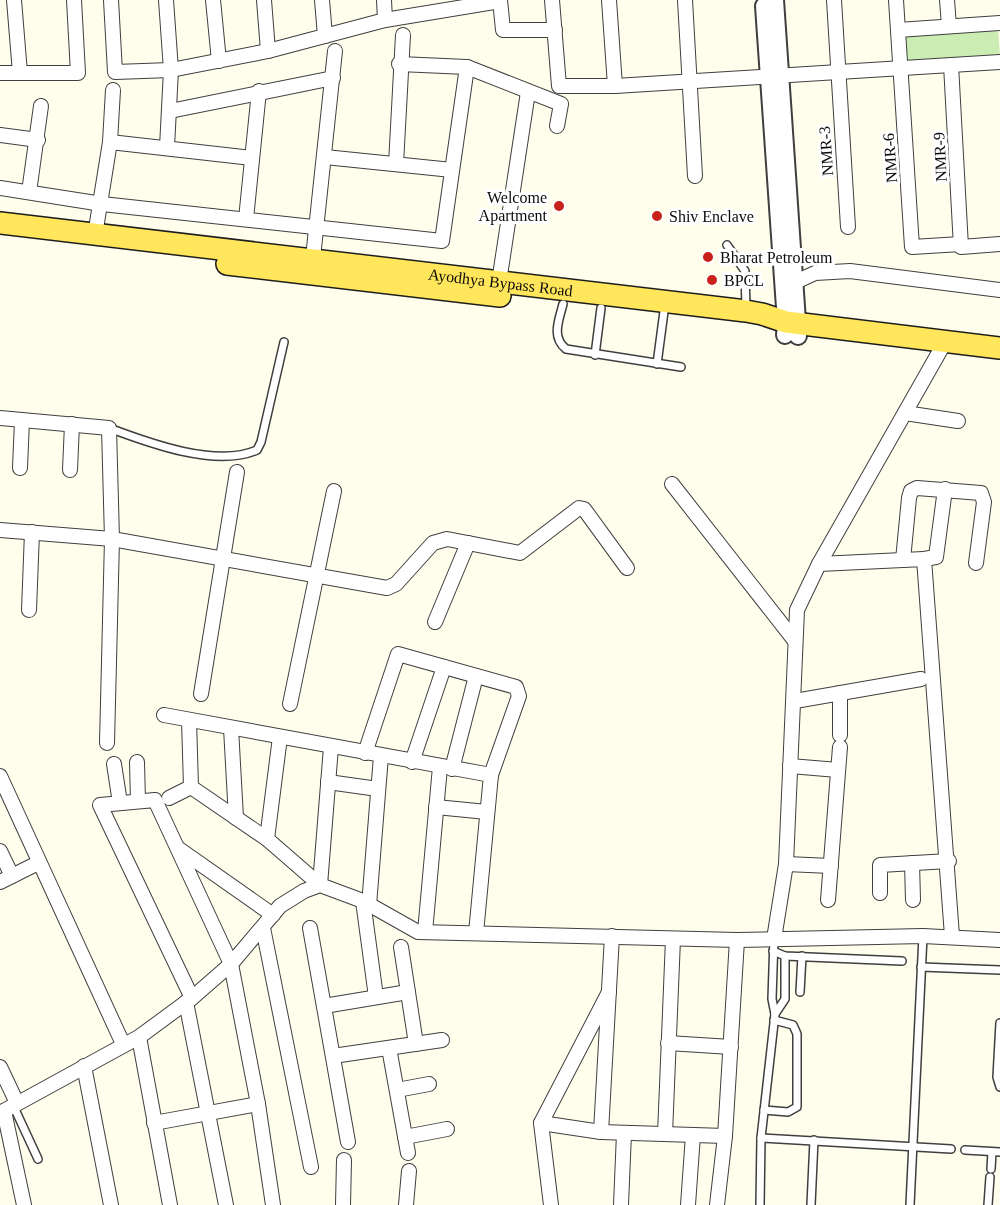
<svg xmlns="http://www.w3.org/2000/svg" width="1000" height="1205" viewBox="0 0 1000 1205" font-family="Georgia,serif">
  <rect width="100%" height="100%" fill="#fffdeb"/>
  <polygon fill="#cbecb2" points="998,30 1000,56 904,62 902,36"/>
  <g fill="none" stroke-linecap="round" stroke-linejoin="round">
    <defs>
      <g id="service">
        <polyline points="727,245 745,271 746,309"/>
        <path d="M563 304C559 320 551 337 566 349L681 367"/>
        <polyline points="595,355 601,308"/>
        <polyline points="657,364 665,304"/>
        <path d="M109 428C149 443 216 468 257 450L261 442 284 342"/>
        <polyline points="773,951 785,956 902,961"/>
        <polyline points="921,967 1000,970"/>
        <polyline points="800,992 802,956"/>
        <polyline points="775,1014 785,999 785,956"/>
        <polyline points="1000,1023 997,1077 1000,1087"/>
        <polyline points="13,1105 38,1159"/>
        <polyline points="764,1110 788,1112 797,1107 797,1034 793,1025 774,1020"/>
        <polyline points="761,1138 951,1149"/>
        <polyline points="965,1150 1000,1152"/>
        <polyline points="991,1169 992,1152"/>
        <polyline points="760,1205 761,1138 775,1014 772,999 774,939"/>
        <polyline points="811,1205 814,1140"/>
        <polyline points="910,1205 923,936"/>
        <polyline points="988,1205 990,1177"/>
      </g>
      <g id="minor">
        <polyline points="14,0 20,73"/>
        <polyline points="111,0 115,72 171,70 268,51 385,20 500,1"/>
        <polyline points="166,0 171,70 167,147"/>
        <polyline points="213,0 219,61"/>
        <polyline points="264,0 268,51"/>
        <polyline points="322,0 325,36"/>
        <polyline points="384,0 385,20"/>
        <polyline points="500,0 503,30 555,30"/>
        <polyline points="552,0 559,86 615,86 1000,62"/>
        <polyline points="609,0 615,86"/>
        <polyline points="685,0 695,176"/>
        <polyline points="834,0 848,227"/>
        <polyline points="896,0 912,247 961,244"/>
        <polyline points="947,0 949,26"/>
        <polyline points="898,30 1000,23"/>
        <polyline points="399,64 467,67 561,104 557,126"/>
        <polyline points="951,65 961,247 1000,244"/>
        <polyline points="0,73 78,73 74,0"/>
        <polyline points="170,111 333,78"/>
        <polyline points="0,135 38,140"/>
        <polyline points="110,142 252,158"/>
        <polyline points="325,157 452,170"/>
        <polyline points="396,164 403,35"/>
        <polyline points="0,188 102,204 442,241 467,67"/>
        <polyline points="29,192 41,106"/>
        <polyline points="246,219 259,91"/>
        <polyline points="95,235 110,142 113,90"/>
        <polyline points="312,267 335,51"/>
        <polyline points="499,282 528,92"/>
        <polyline points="787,286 815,273 850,271 1000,290"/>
        <polyline points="905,413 958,421"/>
        <polyline points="0,418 109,428 112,539 107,743"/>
        <polyline points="20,468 22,420"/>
        <polyline points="70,470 72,424"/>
        <polyline points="672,484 795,641"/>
        <polyline points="0,530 112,539 387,588 396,584 433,543 447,539 520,553 579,508 584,509 627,568"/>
        <polyline points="924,559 936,557 945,489"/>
        <polyline points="903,560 909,498 911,491 917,488 981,493 984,502 976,563"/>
        <polyline points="819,564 924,559 952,936"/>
        <polyline points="29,610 32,532"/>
        <polyline points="435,622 468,543"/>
        <polyline points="201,694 237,472"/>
        <polyline points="795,701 921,679"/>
        <polyline points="290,704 334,491"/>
        <polyline points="164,715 491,775"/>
        <polyline points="189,720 191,787 267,839 320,885"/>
        <polyline points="231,728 236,818"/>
        <polyline points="840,735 840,693"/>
        <polyline points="365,753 398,654 516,687 519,696 491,775 476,933"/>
        <polyline points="137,762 138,801"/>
        <polyline points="412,762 444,667"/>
        <polyline points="114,764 120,803"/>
        <polyline points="790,766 838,770"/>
        <polyline points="452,769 476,676"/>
        <polyline points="0,776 123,1044"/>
        <polyline points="328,782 378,789"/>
        <polyline points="169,798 191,787"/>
        <polyline points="436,807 487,812"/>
        <polyline points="267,839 280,737"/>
        <polyline points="179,849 273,915"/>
        <polyline points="0,851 12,876"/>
        <polyline points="912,863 913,900"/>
        <polyline points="786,864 831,866"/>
        <polyline points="0,882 38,863"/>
        <polyline points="320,885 331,747"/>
        <polyline points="880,893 880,865 949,861"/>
        <polyline points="828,900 840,747"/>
        <polyline points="363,901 376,997"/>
        <polyline points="369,905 381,756"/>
        <polyline points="263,928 311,1167"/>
        <polyline points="310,928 348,1142"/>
        <polyline points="425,932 440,767"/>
        <polyline points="774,939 786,864 797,610 819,564 945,342"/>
        <polyline points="401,947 416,1044"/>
        <polyline points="186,1002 226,1205"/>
        <polyline points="324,1006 408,992"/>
        <polyline points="139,1037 170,1205"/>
        <polyline points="668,1043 731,1047"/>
        <polyline points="389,1048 408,1153"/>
        <polyline points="333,1056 442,1040"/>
        <polyline points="84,1066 111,1205"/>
        <polyline points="0,1067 17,1103"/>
        <polyline points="397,1090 429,1084"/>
        <polyline points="258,1104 273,1205"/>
        <polyline points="4,1111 24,1205"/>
        <polyline points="0,1113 139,1037 192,998 231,964 280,906 304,891 320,885 363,901 418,932 737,940 923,936 1000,940"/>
        <polyline points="154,1123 258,1104 231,964 155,800 100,805 192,998"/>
        <polyline points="541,1123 601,1132 725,1136"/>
        <polyline points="601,1132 612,936"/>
        <polyline points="665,1134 673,939"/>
        <polyline points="405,1137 447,1129"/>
        <polyline points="343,1205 344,1160"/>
        <polyline points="406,1205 409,1171"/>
        <polyline points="551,1205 541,1123 609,992"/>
        <polyline points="621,1205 624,1133"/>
        <polyline points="688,1205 693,1135"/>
        <polyline points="717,1205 725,1136 737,940"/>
      </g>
      <g id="tertiary">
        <polyline points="775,0 798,336"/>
        <polyline points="764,6 786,322 785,335"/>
      </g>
      <g id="primary">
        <path id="s1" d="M0 223 746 311 762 314 786 322 1000 348"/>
        <polyline points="227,264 500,296"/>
      </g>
    </defs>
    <use href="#service" stroke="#3f3f3f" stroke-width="10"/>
    <use href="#minor" stroke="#3f3f3f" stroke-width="16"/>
    <use href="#tertiary" stroke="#3f3f3f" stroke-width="20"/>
    <use href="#primary" stroke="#1d1d1d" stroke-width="24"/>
    <use href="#service" stroke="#fff" stroke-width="7"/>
    <use href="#minor" stroke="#fff" stroke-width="14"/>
    <use href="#tertiary" stroke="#fff" stroke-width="16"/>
    <use href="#primary" stroke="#ffe65b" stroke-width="21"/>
  </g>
  <g fill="#c7211a" stroke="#fff" stroke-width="2">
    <circle cx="559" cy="206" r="6"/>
    <circle cx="657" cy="216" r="6"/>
    <circle cx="708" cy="257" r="6"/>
    <circle cx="712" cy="280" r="6"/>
  </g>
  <g text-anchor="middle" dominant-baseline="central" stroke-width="6" stroke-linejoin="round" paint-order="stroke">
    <g font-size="16" fill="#0c0c0c" stroke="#fff">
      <text transform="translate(826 151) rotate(-94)">NMR-3</text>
      <text transform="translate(940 157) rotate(-93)">NMR-9</text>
      <text transform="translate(890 158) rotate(-94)">NMR-6</text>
      <text stroke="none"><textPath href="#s1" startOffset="504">Ayodhya Bypass Road</textPath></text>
    </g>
    <g font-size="16" fill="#0c0c0c" stroke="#fff" text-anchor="start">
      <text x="547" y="197" text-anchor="end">Welcome<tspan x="547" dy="18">Apartment</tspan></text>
      <text x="669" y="216">Shiv Enclave</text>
      <text x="720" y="257">Bharat Petroleum</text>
      <text x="724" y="280">BPCL</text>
    </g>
  </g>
</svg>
